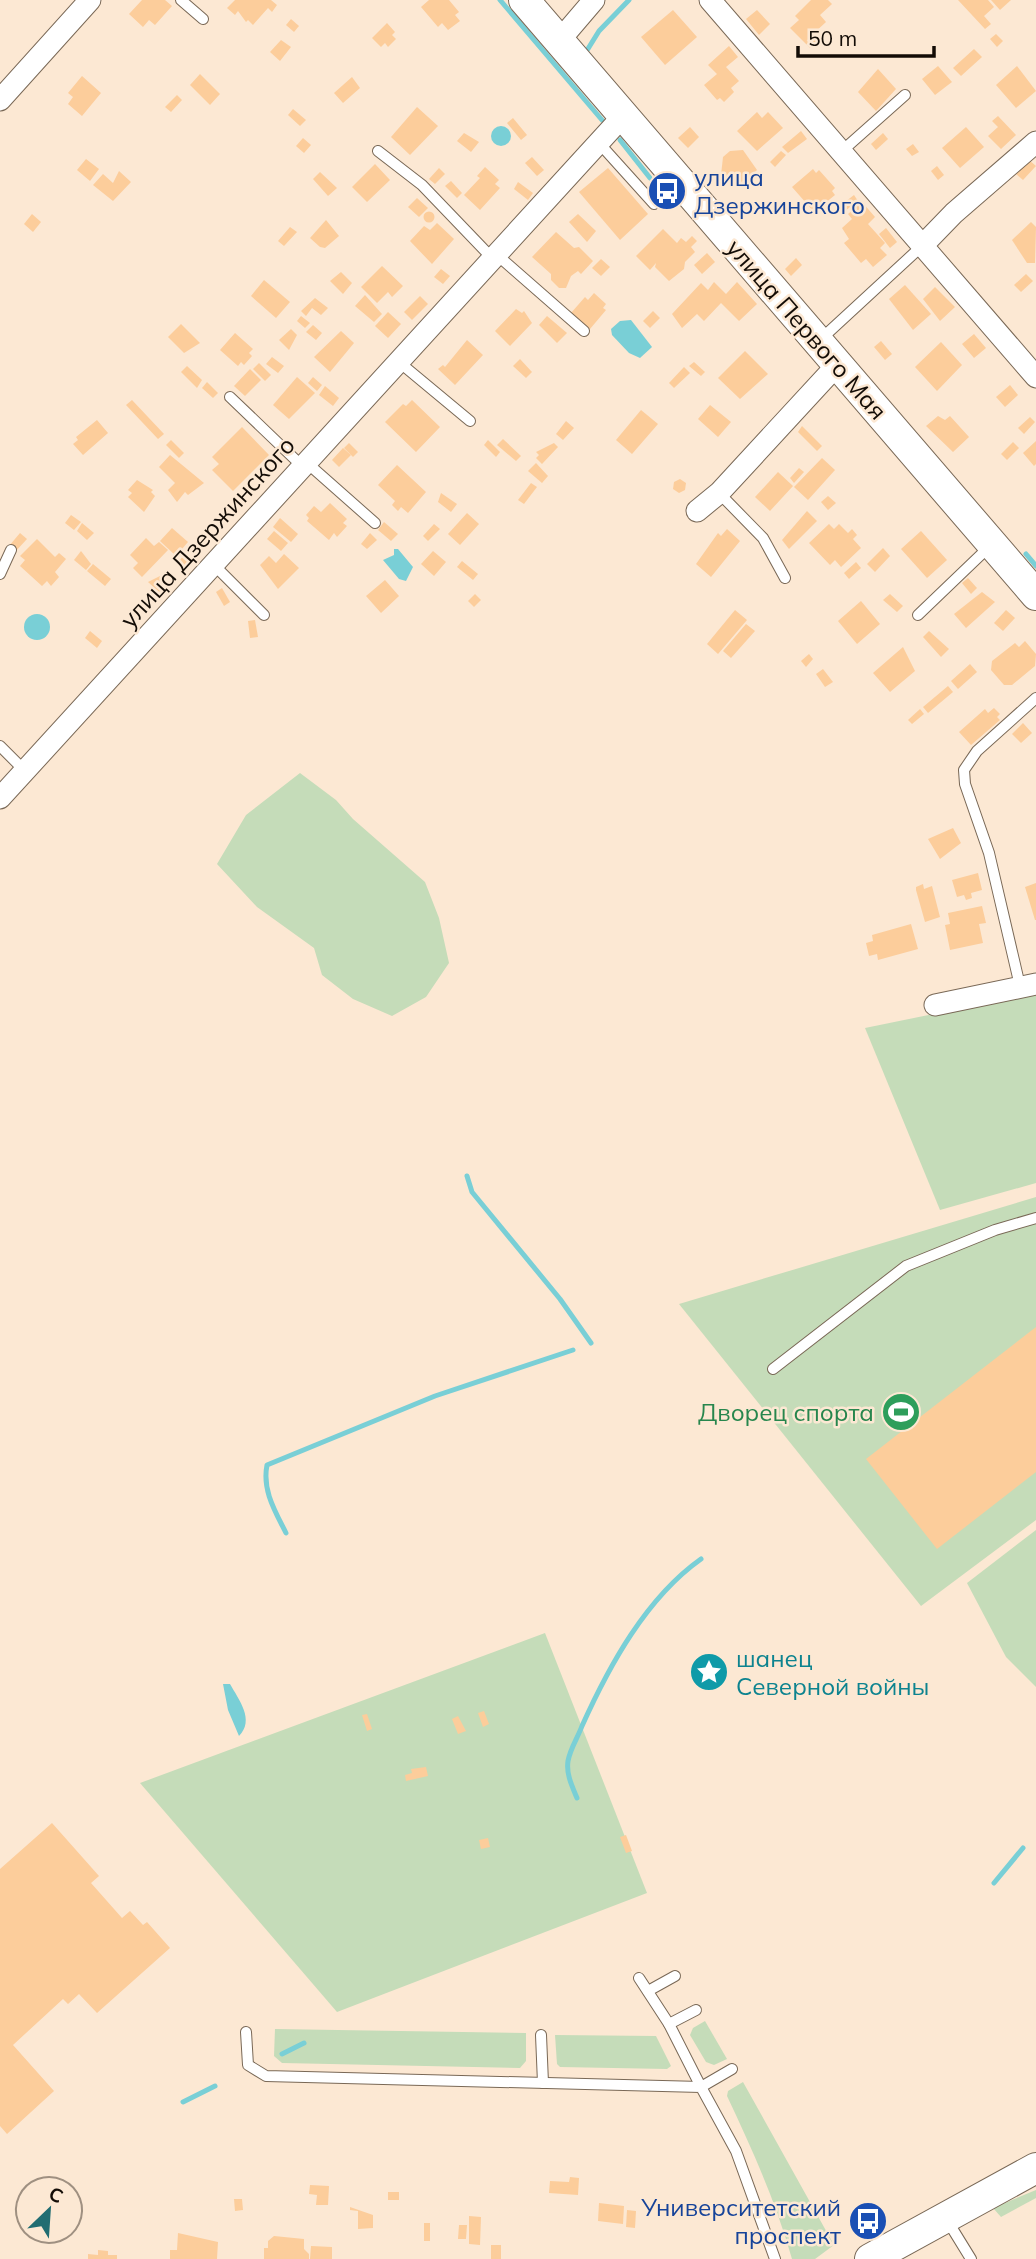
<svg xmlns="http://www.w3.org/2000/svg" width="1036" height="2259" viewBox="0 0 1036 2259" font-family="Mulish,sans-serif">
  <rect width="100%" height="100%" fill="#fce8d3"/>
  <g fill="#c5dcb9">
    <polygon points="300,773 336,800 353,819 425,882 439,918 449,963 426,997 392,1016 353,999 322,975 314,948 257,907 217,864 246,815"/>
    <polygon points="1036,993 1036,1183 940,1210 865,1028"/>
    <polygon points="1036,1197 1036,1520 921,1606 679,1304"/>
    <polygon points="1036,1530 1036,1687 1006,1657 967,1583"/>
    <polygon points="545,1633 647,1893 337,2012 140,1783"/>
    <polygon points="705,2021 727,2059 714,2065 706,2062 690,2035 693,2028"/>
    <polygon points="275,2029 526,2033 526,2061 520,2068 282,2063 274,2056"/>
    <polygon points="555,2035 656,2036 671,2066 667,2069 560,2067 557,2064"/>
    <path d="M743 2082 834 2245 815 2259H792C776 2202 752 2149 727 2096L728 2091Z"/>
    <polygon points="1036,2190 1036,2198 1001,2217 993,2208"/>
  </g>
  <g fill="#79cfd6">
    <circle cx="501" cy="136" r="10"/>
    <polygon points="631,320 652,347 640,358 629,353 612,335 611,329 620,321"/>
    <polygon points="394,549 398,549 413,567 406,581 399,579 383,560 394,555"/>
    <circle cx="37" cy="627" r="13"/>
    <path d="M223 1684H230C239 1700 255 1720 239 1736L228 1710Z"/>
  </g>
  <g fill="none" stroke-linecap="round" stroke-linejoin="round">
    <g stroke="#79cfd6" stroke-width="5">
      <polyline points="500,0 602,120"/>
      <polyline points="586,52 599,31 629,0"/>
      <polyline points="620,140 650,178"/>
      <polyline points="1026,554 1036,566"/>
      <polyline points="467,1176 472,1192 560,1299 591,1343"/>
      <path d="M286 1533C275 1511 262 1490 267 1465L435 1396 573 1350"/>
      <path d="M577 1798C572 1786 566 1774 568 1761 570 1749 578 1737 582 1726 609 1666 646 1598 701 1559"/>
      <polyline points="994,1883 1023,1848"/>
      <polyline points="282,2054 304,2043"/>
      <polyline points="183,2102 215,2086"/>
    </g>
  </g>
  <g fill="#fccd9b">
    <polygon points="142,0 165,0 172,6 155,25 149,20 143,27 129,14"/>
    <polygon points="235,0 271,0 277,5 272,12 268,8 253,25 248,20 246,22 238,11 235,15 227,8"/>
    <polygon points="429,0 449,0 459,12 455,15 460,21 448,30 442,23 438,27 421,7"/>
    <polygon points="811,0 828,0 832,4 820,15 826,22 813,34 819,39 810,48 790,28 799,20 795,16"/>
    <polygon points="958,0 988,0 994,7 984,16 991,24 985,29"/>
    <polygon points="991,0 1011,0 1000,10"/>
    <polygon points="673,10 697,37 665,65 641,37"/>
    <polygon points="757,10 770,24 759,35 746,19"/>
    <polygon points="291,19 299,26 294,32 286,25"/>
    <polygon points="387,23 395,32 392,35 396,39 388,47 385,43 381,47 372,38"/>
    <polygon points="996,34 1003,41 997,47 990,39"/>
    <polygon points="281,40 291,47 280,61 270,52"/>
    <polygon points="729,46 738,57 726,67 739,81 731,88 734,92 724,102 720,98 717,100 704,85 717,74 708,65"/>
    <polygon points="974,49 982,57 961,76 953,68"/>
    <polygon points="938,66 952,82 935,95 922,79"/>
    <polygon points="1017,66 1036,91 1016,108 996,85"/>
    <polygon points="878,69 896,89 876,111 858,92"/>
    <polygon points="200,74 220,94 210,105 190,85"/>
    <polygon points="82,76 101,93 82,116 68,104 73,97 68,93"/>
    <polygon points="352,77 360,88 343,103 334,93"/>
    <polygon points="177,95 182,100 171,112 165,107"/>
    <polygon points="417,107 438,126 410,155 391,137"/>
    <polygon points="293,109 306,120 300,126 288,115"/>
    <polygon points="757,112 762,118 768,112 783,128 757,151 737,131"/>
    <polygon points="998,116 1016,135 1001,149 988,136 998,127 992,121"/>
    <polygon points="513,118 527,135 521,140 507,123"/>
    <polygon points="690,127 699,137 688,148 678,138"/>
    <polygon points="966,127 984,147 960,168 942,148"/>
    <polygon points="801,131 807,139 788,153 782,147"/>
    <polygon points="464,133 479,142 471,152 457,141"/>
    <polygon points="883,133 888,139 876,150 871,144"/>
    <polygon points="303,138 311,145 304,153 296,146"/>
    <polygon points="913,144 919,152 912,156 906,149"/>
    <polygon points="743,150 757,170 747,180 734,184 721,175 723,157 730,151"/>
    <polygon points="781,151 786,155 775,167 770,162"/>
    <polygon points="532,157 544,170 537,176 525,163"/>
    <polygon points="86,159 99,169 90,181 77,170"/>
    <polygon points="1029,160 1036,166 1023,180 1016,174"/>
    <polygon points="375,164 390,180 367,202 352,187"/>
    <polygon points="937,166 944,175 938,180 931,171"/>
    <polygon points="485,167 499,180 495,184 500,188 480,210 464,195 480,178 477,176"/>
    <polygon points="439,168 445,174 435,184 429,179"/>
    <polygon points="608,168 648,214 620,240 579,192"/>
    <polygon points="813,169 816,173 819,170 835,188 832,191 835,195 814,212 792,187"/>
    <polygon points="119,171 131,182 113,201 93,185 103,174 113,183"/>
    <polygon points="320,172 337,188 328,196 313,179"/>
    <polygon points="451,181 462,193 457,198 445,186"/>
    <polygon points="518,182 533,193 528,200 514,189"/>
    <polygon points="854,195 858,201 845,211 841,205"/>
    <polygon points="417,198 428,208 419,217 408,207"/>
    <polygon points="862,202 875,217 868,224 885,243 880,248 887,255 873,267 866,259 861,263 844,243 849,239 842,228 852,219 848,214"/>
    <circle cx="429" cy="217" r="5.5"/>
    <polygon points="32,214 41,222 33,232 24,224"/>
    <polygon points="578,214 596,231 587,242 569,222"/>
    <polygon points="326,220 339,236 325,248 320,247 310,238"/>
    <polygon points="1031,222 1036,227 1035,263 1027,263 1012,240"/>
    <polygon points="437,223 454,239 432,264 410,241 424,226 430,230"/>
    <polygon points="290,227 297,232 284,246 278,241"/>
    <polygon points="886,228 897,242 890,248 879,234"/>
    <polygon points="663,229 677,243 681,238 686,242 692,236 697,241 691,247 695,252 685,262 684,269 669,281 655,267 656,263 650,270 636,256"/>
    <polygon points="556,232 574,248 579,247 593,261 581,274 578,271 571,276 566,288 559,288 551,280 551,274 532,257"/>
    <polygon points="707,253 715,262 702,274 694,265"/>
    <polygon points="796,258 802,265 791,276 785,269"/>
    <polygon points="601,259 610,267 601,276 592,268"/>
    <polygon points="382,266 403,286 392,297 388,292 377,303 361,287"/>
    <polygon points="441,269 450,276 443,284 434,277"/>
    <polygon points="341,272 352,283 343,294 330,281"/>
    <polygon points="1026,274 1033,281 1021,292 1014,285"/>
    <polygon points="264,280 290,302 276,318 251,296"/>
    <polygon points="714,282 726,294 737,282 757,304 739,321 721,303 704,321 697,314 682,328 672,314 701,283 708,290"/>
    <polygon points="905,285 931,314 913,330 889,299"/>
    <polygon points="935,287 955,307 940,321 923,299"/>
    <polygon points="594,293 606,304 603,308 606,310 590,329 571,313 585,297 588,300"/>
    <polygon points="365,295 382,314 374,322 355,306"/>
    <polygon points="420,296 428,304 412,320 404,312"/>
    <polygon points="315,298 328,308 321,315 312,308 306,316 301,311"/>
    <polygon points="516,309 522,313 524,311 532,323 510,346 495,331"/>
    <polygon points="653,311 660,318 650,328 643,321"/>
    <polygon points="388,312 401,324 388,338 375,326"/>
    <polygon points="301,316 310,323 305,328 297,321"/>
    <polygon points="547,316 567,333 557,343 539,325"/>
    <polygon points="181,324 200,343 184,353 168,337"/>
    <polygon points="313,325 322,333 316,340 306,332"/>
    <polygon points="291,329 297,335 289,350 279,340"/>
    <polygon points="341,331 354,343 330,372 314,357"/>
    <polygon points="235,333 253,349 249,353 252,356 244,365 241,362 238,366 220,350"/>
    <polygon points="974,334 986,348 974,358 962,344"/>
    <polygon points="467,340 483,355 455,385 438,369 443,365 445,367"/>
    <polygon points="881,341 892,354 885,360 874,347"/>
    <polygon points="941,342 962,365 937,391 915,367"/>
    <polygon points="745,351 768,374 740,399 718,378"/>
    <polygon points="272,357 284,366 278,373 266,364"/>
    <polygon points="520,359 532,372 526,378 513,366"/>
    <polygon points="694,362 705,372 701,376 689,366"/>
    <polygon points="259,363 271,375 265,381 253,369"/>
    <polygon points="187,366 202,380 197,388 181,372"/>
    <polygon points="684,367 690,373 674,388 669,383"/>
    <polygon points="250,369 261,380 245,396 234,386"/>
    <polygon points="297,377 315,393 289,419 273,405"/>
    <polygon points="313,377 322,385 317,391 308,383"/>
    <polygon points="207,382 218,393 213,398 202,388"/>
    <polygon points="1010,385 1018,395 1005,407 996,397"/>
    <polygon points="325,386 339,398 333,406 319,395"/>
    <polygon points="132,400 164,434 158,439 126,405"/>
    <polygon points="412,400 440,427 416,452 385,422 403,404 406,406"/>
    <polygon points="710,405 731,422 718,437 698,419"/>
    <polygon points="641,410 658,424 632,454 616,440"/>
    <polygon points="938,416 945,420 950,416 969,437 953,452 926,426"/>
    <polygon points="1030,417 1035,422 1024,434 1018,428"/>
    <polygon points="97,420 108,433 83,455 73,444 78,440 76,437"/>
    <polygon points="566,421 574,428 563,440 556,434"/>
    <polygon points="802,426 822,446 817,451 798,432"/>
    <polygon points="242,427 269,455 233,491 212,470 219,464 212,457"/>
    <polygon points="503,439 521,456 516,461 497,445"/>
    <polygon points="171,440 184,453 179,458 166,445"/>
    <polygon points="488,440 500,452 496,457 484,445"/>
    <polygon points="1036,441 1036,464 1034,466 1023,453"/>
    <polygon points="1013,442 1019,448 1007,460 1001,454"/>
    <polygon points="349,443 358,452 353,457 344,448"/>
    <polygon points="554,443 558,447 542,464 536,458 539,455 536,452"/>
    <polygon points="343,448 351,455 339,467 332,460"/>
    <polygon points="170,455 204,483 188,495 185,492 177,502 168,490 175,483 159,467"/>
    <polygon points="822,458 835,470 808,500 794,487"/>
    <polygon points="536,463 548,476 542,483 528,471"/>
    <polygon points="397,465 426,492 408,513 401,507 398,511 392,505 395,501 378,485"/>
    <polygon points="799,468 804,472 794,483 790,478"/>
    <polygon points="778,472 793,486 770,511 755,497"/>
    <polygon points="680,479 686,483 685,490 679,493 673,489 674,482"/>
    <polygon points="137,480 153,490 151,492 155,496 144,512 128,497 132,493 128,490"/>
    <polygon points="531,483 537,487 524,504 518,500"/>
    <polygon points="441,493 457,504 451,512 438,502"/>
    <polygon points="828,496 836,503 828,510 821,502"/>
    <polygon points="330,503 347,519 343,523 347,526 337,537 334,533 329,540 307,521 309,518 306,515 314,506 321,512"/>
    <polygon points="807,511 817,521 789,549 782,540"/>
    <polygon points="467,513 479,524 460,545 448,534"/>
    <polygon points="71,515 81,522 74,530 65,523"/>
    <polygon points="280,518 298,534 291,542 273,527"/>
    <polygon points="384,522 398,534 391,541 378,530"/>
    <polygon points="82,523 94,533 87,540 77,531"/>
    <polygon points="434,524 440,529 428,541 423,536"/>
    <polygon points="829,524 834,529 839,524 848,533 852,529 857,535 853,539 861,548 841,567 835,560 830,565 809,543"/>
    <polygon points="172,528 188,542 176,556 160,541"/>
    <polygon points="727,529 740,541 711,577 696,564 718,533 721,536"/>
    <polygon points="274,531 288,543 281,551 267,539"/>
    <polygon points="921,531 947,560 927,578 901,549"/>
    <polygon points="20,533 27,539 15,552 9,546"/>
    <polygon points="370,533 377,540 367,549 361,544"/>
    <polygon points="146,538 154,546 159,542 168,550 142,577 133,568 138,563 130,555"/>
    <polygon points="37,539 55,557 59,553 66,559 55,572 59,577 51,586 47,581 42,586 20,566 25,560 20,556"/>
    <polygon points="883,548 890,556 875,572 867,564"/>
    <polygon points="81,551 91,564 86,570 74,560"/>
    <polygon points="433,551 446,562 434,576 421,564"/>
    <polygon points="284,554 299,568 278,589 260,565 269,556 276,563"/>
    <polygon points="183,556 190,561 183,569 177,564"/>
    <polygon points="462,561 478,574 473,580 457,567"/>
    <polygon points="856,562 861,568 849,579 844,573"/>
    <polygon points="93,564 111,579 105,586 87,571"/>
    <polygon points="160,576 167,583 159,592 148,582"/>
    <polygon points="968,578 977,588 971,594 962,583"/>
    <polygon points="385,580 399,596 381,613 366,596"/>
    <polygon points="222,588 230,602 224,606 216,592"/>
    <polygon points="982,592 995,602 966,628 954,614"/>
    <polygon points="475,594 481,600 474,607 468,601"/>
    <polygon points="890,594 903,606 897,612 883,600"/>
    <polygon points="861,601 880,624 857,644 838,621"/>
    <polygon points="735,610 747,620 718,654 707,644"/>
    <polygon points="1006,610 1015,618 1003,631 994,623"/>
    <polygon points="255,620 258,637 250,638 248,621"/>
    <polygon points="746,624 755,631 731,658 723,651"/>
    <polygon points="90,631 102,641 97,648 85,638"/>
    <polygon points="929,631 949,649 941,657 923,637"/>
    <polygon points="1025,641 1036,654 1035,666 1012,685 1004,685 991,670 992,661 1015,643 1019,647"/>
    <polygon points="903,647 915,671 890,692 873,673"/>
    <polygon points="809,654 813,659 806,667 801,661"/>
    <polygon points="970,664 977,672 958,689 951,681"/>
    <polygon points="823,669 833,682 825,687 816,674"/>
    <polygon points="948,686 953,692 928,713 923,707"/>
    <polygon points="994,708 1000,714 997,717 1000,720 971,745 959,732 985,709 988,713"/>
    <polygon points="920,709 924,714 912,724 908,720"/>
    <polygon points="1023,723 1032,733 1021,743 1012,734"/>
    <polygon points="953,828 961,843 940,859 928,839"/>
    <polygon points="978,873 982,890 971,893 972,898 966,900 964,895 957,897 952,880"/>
    <polygon points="1036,883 1036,920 1035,920 1025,887"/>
    <polygon points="923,884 924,889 932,886 940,917 925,922 916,890 916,887"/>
    <polygon points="982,906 986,923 979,924 983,943 950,950 945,925 950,924 948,913"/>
    <polygon points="911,924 918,949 878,960 877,954 869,956 866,943 873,941 872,935"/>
    <polygon points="1036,1327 1036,1472 937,1549 866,1459"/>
    <polygon points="484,1711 489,1724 483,1727 478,1713"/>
    <polygon points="367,1714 372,1729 367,1731 362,1715"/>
    <polygon points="458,1716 466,1731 458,1734 452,1719"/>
    <polygon points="426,1767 428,1776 406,1781 405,1775 412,1773 411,1769"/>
    <polygon points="52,1823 99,1876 91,1883 122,1918 130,1911 143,1925 147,1922 170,1948 97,2013 79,1994 68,2004 63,1999 13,2045 54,2091 7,2134 0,2126 0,1869"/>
    <polygon points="626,1835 632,1851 626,1853 620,1837"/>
    <polygon points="488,1838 490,1847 481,1849 479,1840"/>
    <polygon points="570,2177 579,2178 578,2195 549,2193 550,2181 569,2182"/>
    <polygon points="310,2185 329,2186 328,2205 316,2205 317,2195 309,2194"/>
    <rect x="388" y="2192" width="11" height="8"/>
    <polygon points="234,2199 242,2199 243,2210 235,2211"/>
    <polygon points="599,2203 624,2206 623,2224 598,2221"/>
    <polygon points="350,2207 373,2215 373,2228 358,2229 358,2211 350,2210"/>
    <polygon points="627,2210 636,2211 635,2228 626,2227"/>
    <polygon points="469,2216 481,2217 480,2245 469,2244"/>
    <rect x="424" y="2223" width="6" height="18"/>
    <polygon points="459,2225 467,2225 466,2239 458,2239"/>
    <polygon points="178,2233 218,2242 217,2259 170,2259 170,2250 177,2250"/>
    <polygon points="274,2236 304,2239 304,2249 309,2254 309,2259 264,2259 264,2248 268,2248 268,2241"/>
    <rect x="491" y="2245" width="10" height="14"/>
    <polygon points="311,2246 332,2247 332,2259 310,2259"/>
    <polygon points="98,2250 108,2251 108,2255 117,2255 117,2259 88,2259 88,2254 98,2255"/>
  </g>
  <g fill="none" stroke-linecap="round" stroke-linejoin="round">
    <defs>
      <g id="lane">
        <polyline points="181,0 203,19"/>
        <polyline points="599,143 654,204"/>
        <polyline points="378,151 422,185 492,258"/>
        <polyline points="842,151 905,95"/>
        <polyline points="496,254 584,331"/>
        <polyline points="820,340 923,245"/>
        <polyline points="399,362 470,421"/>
        <polyline points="230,397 302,466"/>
        <polyline points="306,462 375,523"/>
        <polyline points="719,493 763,538 785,578"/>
        <polyline points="213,564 264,615"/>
        <polyline points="0,574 11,550"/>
        <polyline points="918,615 990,546"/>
        <polyline points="0,746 25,771"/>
        <polyline points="1020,986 989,853 965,784 964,770 977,751 1036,698"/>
        <polyline points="773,1369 906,1266 995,1230 1036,1218"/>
        <polyline points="639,1978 669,2024 701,2087 732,2069"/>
        <polyline points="648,1991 675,1976"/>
        <polyline points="669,2024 696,2010"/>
        <polyline points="246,2032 248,2065 266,2076 701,2087 736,2151 775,2259"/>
        <polyline points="541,2035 543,2083"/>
        <polyline points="947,2220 971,2259"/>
      </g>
      <g id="street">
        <polyline points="710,0 1036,377"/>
        <polyline points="559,41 594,0"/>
        <polyline points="0,100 90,0"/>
        <polyline points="923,245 954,213 1036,142"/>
        <polyline points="697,511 719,493 837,365"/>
        <polyline points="0,798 623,116"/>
        <polyline points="935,1005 1036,984"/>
      </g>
      <g id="secondary">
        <polyline points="524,0 1036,595"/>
        <polyline points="870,2259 1036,2168"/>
      </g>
    </defs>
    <use href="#lane" stroke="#796856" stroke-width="12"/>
    <use href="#street" stroke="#796856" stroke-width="23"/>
    <use href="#secondary" stroke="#796856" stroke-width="32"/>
    <use href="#lane" stroke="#fff" stroke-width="10"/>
    <use href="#street" stroke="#fff" stroke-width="21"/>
    <use href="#secondary" stroke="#fff" stroke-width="30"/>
  </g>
  <defs>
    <symbol id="bus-disc" viewBox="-11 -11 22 22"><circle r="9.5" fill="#1a4fb4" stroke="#fce8d3"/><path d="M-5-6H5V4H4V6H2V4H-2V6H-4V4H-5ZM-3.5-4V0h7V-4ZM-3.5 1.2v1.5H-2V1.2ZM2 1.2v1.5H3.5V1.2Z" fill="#fff"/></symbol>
    <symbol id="stadium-disc" viewBox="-11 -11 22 22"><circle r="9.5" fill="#2e9e5b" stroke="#fce8d3"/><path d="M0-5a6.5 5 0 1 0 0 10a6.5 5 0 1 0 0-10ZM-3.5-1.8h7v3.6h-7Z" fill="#fff"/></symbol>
    <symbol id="sight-disc" viewBox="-11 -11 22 22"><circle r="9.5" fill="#0f9aa8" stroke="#fce8d3"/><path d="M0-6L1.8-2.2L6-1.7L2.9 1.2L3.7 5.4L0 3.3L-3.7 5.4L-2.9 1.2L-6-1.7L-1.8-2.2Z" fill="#fff"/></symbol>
  </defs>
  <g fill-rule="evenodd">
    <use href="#bus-disc" x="645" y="169" width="44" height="44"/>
    <use href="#stadium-disc" x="879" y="1390" width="44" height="44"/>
    <use href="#sight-disc" x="687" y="1650" width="44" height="44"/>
    <use href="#bus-disc" x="846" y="2199" width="44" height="44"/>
  </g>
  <g text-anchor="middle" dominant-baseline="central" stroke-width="5" stroke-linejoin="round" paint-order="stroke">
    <g font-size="24" fill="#164399" stroke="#fce8d3" text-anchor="start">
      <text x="694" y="177">улица<tspan x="694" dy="28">Дзержинского</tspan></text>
      <text x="841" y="2207" text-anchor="end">Университетский<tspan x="841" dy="28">проспект</tspan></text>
    </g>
    <g font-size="24" fill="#130c06" stroke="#fce8d3">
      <text transform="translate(807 329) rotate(49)">улица Первого Мая</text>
      <text transform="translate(207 532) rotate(-48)">улица Дзержинского</text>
    </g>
    <g font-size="24" fill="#27864d" stroke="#fce8d3" text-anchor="end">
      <text x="874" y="1412">Дворец спорта</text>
    </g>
    <g font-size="24" fill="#0d838f" stroke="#fce8d3" text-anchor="start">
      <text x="736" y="1658">шанец<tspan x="736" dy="28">Северной войны</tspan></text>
    </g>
  </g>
  <g transform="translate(49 2210) rotate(25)"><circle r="33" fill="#fce8d3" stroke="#9f9081" stroke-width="2"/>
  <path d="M0-5L12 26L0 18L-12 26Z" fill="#216d72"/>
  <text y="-10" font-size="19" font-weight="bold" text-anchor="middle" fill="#130c06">С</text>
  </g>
  <path d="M798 46v10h136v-10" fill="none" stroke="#130c06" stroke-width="3.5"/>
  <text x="808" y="46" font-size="21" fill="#130c06" stroke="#fce8d3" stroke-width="5" paint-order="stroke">50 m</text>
</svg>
